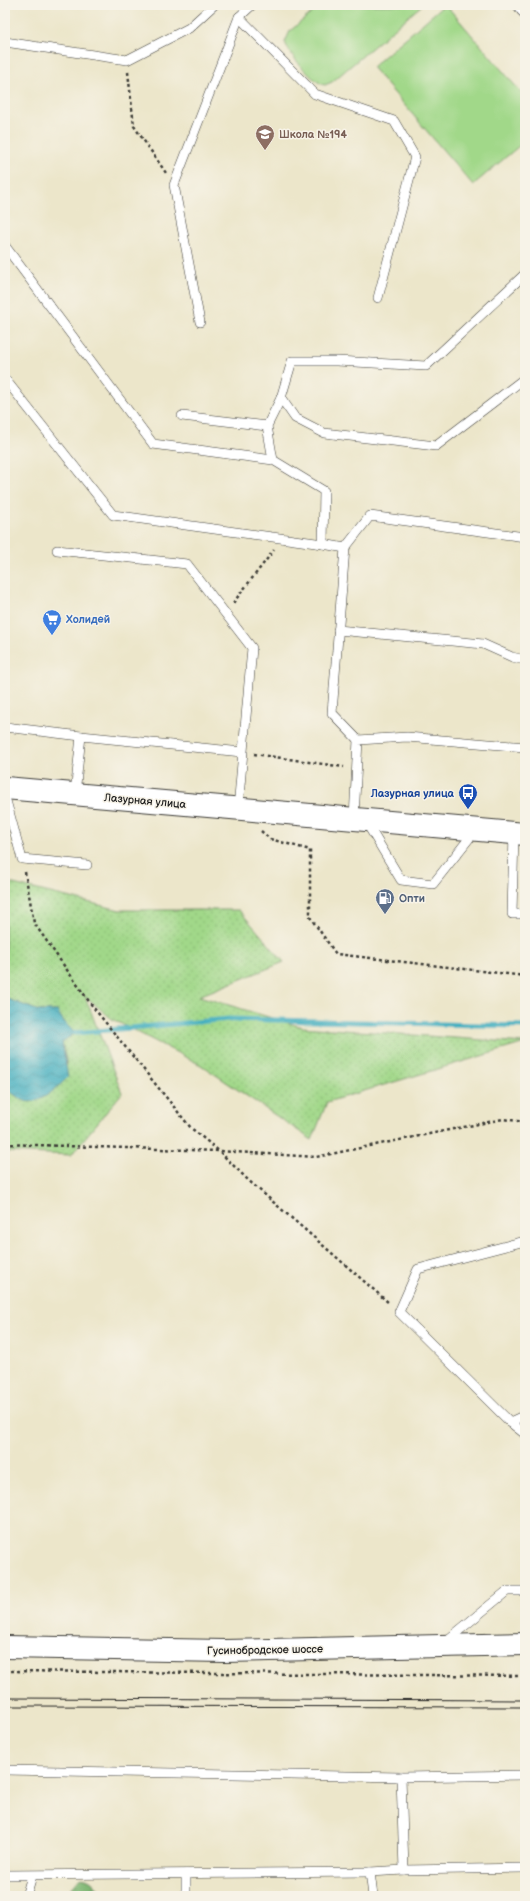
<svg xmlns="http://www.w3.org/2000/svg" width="530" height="1901" viewBox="0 0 530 1901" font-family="'Balsamiq Sans',sans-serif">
  <defs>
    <pattern id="grass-dots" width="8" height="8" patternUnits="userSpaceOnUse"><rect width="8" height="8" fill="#a1d889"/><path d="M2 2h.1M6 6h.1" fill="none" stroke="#8ab976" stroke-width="1.8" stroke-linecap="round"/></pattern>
    <pattern id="forest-crowns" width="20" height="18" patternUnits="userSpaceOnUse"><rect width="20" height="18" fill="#80b875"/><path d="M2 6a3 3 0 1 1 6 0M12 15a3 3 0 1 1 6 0" fill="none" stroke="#68955f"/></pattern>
    <pattern id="water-waves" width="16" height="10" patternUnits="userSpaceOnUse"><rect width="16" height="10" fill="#42afc0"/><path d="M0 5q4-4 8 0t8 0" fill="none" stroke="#368e9b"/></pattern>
  </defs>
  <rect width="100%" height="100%" fill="#f7f3e8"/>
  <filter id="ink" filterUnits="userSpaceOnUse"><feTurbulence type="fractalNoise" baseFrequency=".025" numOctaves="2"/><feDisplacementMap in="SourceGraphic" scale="8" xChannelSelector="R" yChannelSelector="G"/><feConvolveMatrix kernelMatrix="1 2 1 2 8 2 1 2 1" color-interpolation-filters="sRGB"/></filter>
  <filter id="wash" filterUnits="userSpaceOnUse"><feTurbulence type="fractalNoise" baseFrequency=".012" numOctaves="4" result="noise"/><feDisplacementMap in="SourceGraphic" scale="16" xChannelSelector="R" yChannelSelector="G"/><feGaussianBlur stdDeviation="0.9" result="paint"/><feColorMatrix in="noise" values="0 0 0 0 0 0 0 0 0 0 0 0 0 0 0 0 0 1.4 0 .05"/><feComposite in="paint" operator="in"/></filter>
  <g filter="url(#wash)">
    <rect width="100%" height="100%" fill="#ece6ca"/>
    <polygon fill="url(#grass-dots)" stroke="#5e7a52" points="5,882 120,910 239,910 284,962 199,996 302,1027 525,1043 327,1102 312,1140 201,1065 112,1019 85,996 122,1093 71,1155 5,1152 5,1089 10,1091 67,1065 62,1041 75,1033 64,1022 57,1011 39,1011 5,998"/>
    <path fill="url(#forest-crowns)" stroke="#4e6a48" d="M81 1877C93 1878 97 1887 103 1896H65Z"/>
    <g fill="#a1d889" stroke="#5e7a52">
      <path d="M321 5H422L332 82 325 85C314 84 288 53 285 42L290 31Z"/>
      <polygon points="444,5 446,5 525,97 525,141 473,185 372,67"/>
    </g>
    <path fill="url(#water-waves)" stroke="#2f666e" d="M5 998 39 1011H57L64 1022 75 1033 62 1042 68 1077C59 1086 39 1106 25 1101 18 1098 12 1092 5 1089Z"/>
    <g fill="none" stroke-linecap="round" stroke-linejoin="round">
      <polyline stroke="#42afc0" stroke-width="5" points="75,1033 229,1019 525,1026"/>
    </g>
  </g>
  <g filter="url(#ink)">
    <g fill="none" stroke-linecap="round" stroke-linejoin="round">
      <defs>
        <g id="lane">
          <polyline points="239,17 315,94 394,121 415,157 378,298"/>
          <polyline points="5,42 127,60 189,28 214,5"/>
          <polyline points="5,246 153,444 273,460 324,491 323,544 345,548"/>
          <polyline points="525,274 426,366 337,361 292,361 281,398 295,418 324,433 436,446 525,378"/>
          <polyline points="200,322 174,185 239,17 252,5"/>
          <polyline points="5,379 113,515 323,544"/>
          <polyline points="182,416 267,426"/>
          <polyline points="273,460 267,426 281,398"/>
          <polyline points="57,550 187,564 252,648 238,809"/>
          <polyline points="338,630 483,644 512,657 525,660"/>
          <polyline points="5,727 81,736"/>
          <polyline points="358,740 332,713 345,548 370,516 525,537"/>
          <polyline points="75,794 81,736 242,752"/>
          <polyline points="5,797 22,859 87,865"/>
          <polyline points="354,819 358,740 407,737 525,747"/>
          <polyline points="366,822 401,880 433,884 475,831"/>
          <polyline points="514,833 512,914 525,914"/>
          <polyline points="525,1241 418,1269 399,1312 510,1422 525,1434"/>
          <polyline points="510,1422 525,1415"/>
          <polyline points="445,1642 507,1591 525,1591"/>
          <polyline points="5,1770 401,1777"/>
          <polyline points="404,1870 525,1868"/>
          <polyline points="186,1874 186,1896"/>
          <polyline points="5,1875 370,1872"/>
          <polyline points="26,1896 32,1876"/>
          <polyline points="373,1896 370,1872 404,1870 401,1777 525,1775"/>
        </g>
        <polyline id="street" points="522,5 525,9"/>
        <polyline id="secondary" points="5,788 525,834"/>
        <polyline id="primary" points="5,1647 224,1651 525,1644"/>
      </defs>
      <use href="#lane" stroke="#3b3a36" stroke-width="10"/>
      <use href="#street" stroke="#3b3a36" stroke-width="18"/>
      <use href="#secondary" stroke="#3b3a36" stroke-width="24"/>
      <use href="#primary" stroke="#3b3a36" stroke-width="24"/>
      <g stroke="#3b3a36" stroke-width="2.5" stroke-dasharray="3 3" stroke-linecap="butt">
        <polyline points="128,72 134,126 166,173"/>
        <polyline points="233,603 274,550"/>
        <polyline points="254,754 344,767"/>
        <polyline points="261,831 270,839 310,850 310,917 336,954 525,976"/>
        <polyline points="25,872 34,923 93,1007 191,1128 219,1151 248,1180 389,1303"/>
        <polyline points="5,1144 219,1151 316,1157 503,1119 525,1122"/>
        <polyline points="5,1671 525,1676"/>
      </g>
      <use href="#lane" stroke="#fff" stroke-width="9"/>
      <use href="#street" stroke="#fff" stroke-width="17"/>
      <use href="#secondary" stroke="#fff" stroke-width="22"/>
      <use href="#primary" stroke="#fff" stroke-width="22"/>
      <g stroke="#1c1c1c" stroke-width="1">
        <polyline points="5,1698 525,1700"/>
        <polyline points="5,1706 525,1707"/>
      </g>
    </g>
  </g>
  <defs>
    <symbol id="school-pin" viewBox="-11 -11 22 30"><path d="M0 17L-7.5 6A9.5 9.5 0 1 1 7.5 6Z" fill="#8d6e63" stroke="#f7f3e8"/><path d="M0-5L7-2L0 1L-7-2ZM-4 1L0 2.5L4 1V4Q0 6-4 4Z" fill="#fff"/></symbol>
    <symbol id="supermarket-pin" viewBox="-11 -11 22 30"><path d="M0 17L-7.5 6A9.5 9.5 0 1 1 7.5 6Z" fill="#3f7fe0" stroke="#f7f3e8"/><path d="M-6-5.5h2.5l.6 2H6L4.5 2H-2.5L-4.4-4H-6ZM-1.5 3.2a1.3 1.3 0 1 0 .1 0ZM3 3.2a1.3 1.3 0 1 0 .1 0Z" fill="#fff"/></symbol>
    <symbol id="bus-pin" viewBox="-11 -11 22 30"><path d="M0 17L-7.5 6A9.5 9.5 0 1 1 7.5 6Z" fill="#1a4fb4" stroke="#f7f3e8"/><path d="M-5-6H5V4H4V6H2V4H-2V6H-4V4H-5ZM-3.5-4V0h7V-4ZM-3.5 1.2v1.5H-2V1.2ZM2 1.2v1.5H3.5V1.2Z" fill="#fff"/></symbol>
    <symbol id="fuel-pin" viewBox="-11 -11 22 30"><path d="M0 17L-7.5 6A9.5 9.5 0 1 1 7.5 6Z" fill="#5c6f8a" stroke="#f7f3e8"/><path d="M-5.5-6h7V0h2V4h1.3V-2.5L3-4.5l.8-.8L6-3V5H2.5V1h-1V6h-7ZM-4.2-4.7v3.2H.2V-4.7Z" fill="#fff"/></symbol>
  </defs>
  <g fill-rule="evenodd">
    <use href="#school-pin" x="254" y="123" width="22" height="30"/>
    <use href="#supermarket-pin" x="41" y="608" width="22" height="30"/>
    <use href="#bus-pin" x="457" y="782" width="22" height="30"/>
    <use href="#fuel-pin" x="374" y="887" width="22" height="30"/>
  </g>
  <g text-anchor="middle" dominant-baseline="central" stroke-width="3" stroke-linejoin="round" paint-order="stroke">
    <g font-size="11" font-weight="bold" fill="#785e54" stroke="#f7f3e8" text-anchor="start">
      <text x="279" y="134">Школа №194</text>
    </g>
    <g font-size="11" font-weight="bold" fill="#366cbe" stroke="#f7f3e8" text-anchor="start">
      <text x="66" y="619">Холидей</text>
    </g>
    <g font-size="11" font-weight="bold" fill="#164399" stroke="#f7f3e8" text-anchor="end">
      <text x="454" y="793">Лазурная улица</text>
    </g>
    <g font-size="11" fill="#1c1c1c" stroke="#f7f3e8">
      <text transform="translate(145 801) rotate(5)">Лазурная улица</text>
      <text transform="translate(265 1650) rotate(-1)">Гусинобродское шоссе</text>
    </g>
    <g font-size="11" font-weight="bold" fill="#4e5e75" stroke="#f7f3e8" text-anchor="start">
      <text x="399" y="898">Опти</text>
    </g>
  </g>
  <rect width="530" height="1901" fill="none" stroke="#f7f3e8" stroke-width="20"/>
</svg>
